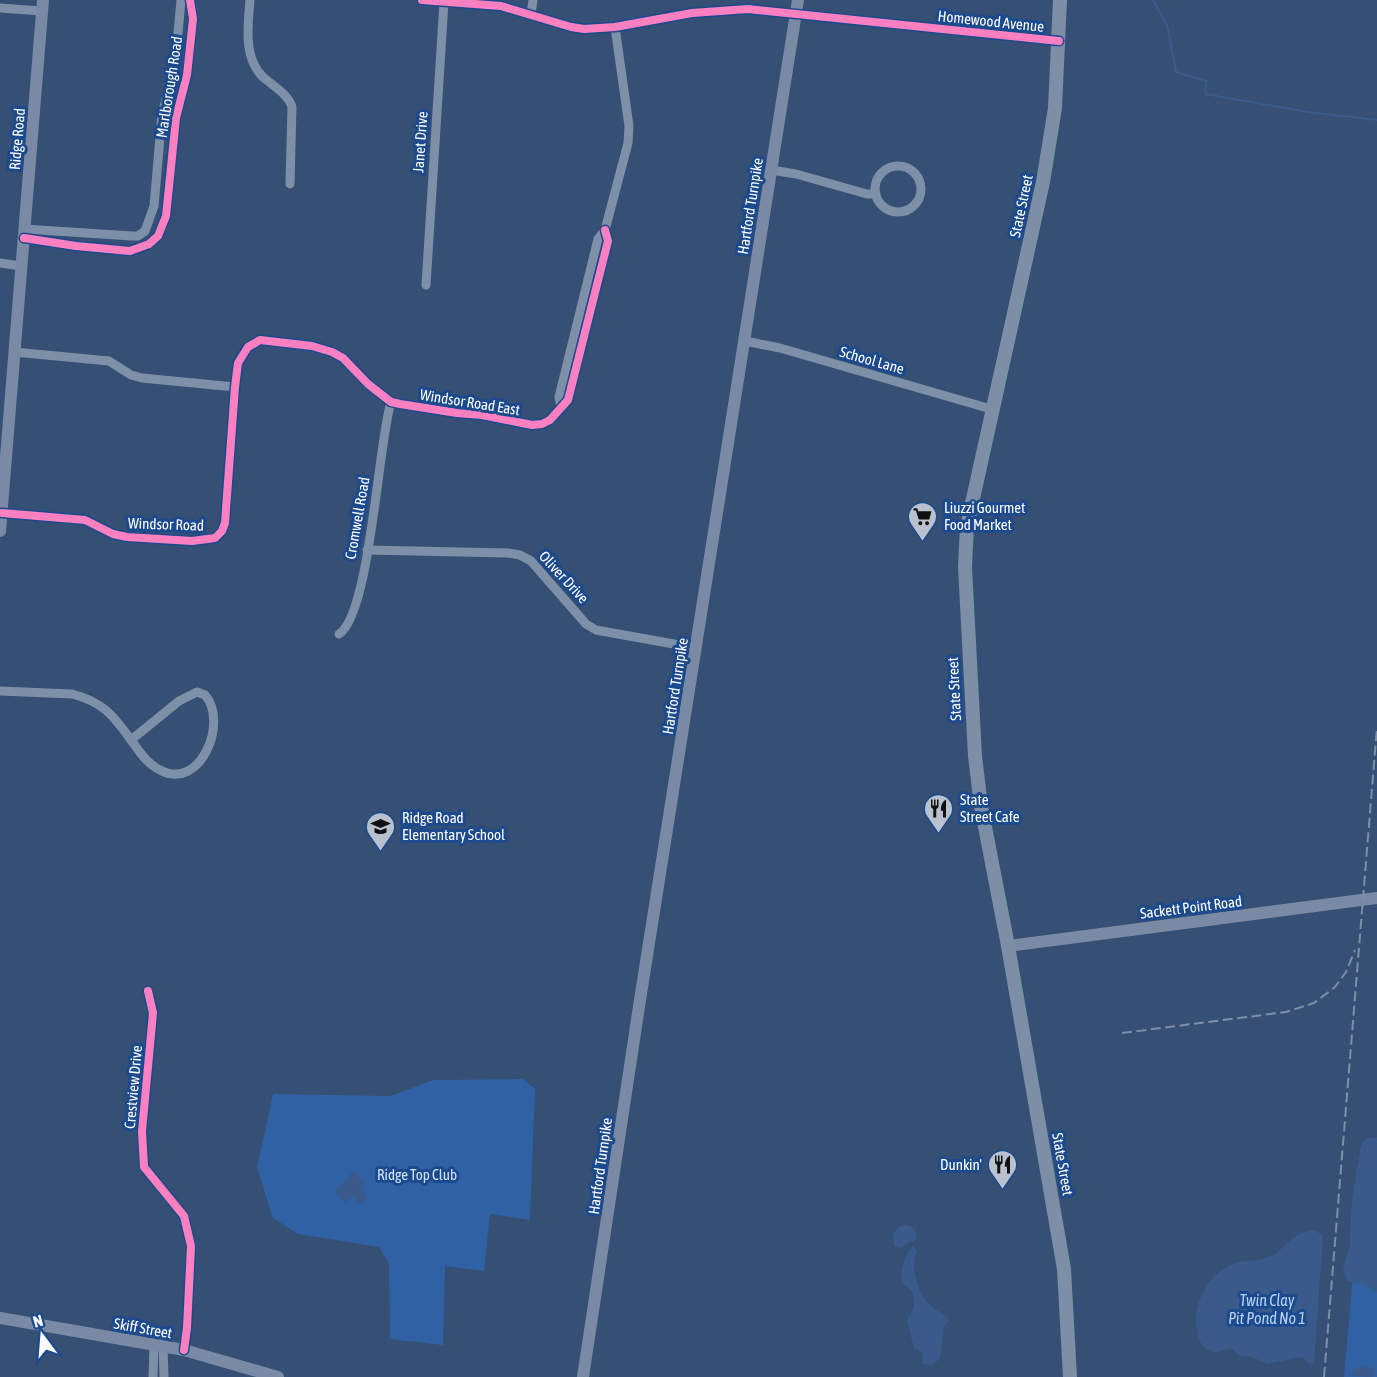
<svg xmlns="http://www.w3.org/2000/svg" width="1377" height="1377" viewBox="0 0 1377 1377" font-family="'Asap Condensed',sans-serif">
  <rect width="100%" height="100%" fill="#364f74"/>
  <g fill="#3061a4">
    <polygon points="523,1079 535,1089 530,1220 490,1214 484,1271 445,1266 443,1345 390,1339 389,1263 379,1247 298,1234 273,1218 257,1168 273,1094 391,1096 433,1080"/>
    <polygon points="1354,1264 1377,1265 1377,1377 1344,1377"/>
  </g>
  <g fill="#3a5a8b">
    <polygon points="1377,1137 1377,1293 1364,1284 1348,1281 1343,1269 1350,1244 1352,1199 1361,1146 1365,1139"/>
    <polygon points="353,1170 366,1184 361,1189 368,1197 360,1205 353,1196 345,1203 334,1191 351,1176 349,1174"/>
    <polygon points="905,1225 912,1227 917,1234 916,1239 900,1248 894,1246 893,1234 899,1227"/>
    <path d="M1311 1230 1318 1232 1323 1236 1314 1363 1308 1364 1304 1358 1301 1357 1268 1364 1252 1357 1240 1356 1230 1348 1215 1353 1202 1346C1188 1315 1201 1278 1233 1264 1245 1259 1258 1262 1269 1257 1285 1250 1290 1234 1311 1230Z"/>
    <path d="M913 1246 917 1251C910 1265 917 1290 927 1302 934 1311 942 1311 949 1321L944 1326 940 1359 931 1365 922 1364 923 1354 919 1350 914 1348 907 1321C910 1313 916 1308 914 1298 913 1290 907 1288 903 1283 898 1273 906 1252 913 1246Z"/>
    <polygon points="1362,1366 1375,1368 1375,1371 1372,1377 1352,1376 1353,1370"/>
  </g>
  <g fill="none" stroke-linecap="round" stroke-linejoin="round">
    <polyline stroke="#3a5a8b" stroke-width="2" points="1153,0 1167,25 1176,72 1206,81 1205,94 1308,112 1377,120"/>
    <g stroke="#7d90a7" stroke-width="9">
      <path d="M250 0C248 25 243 58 263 77 273 86 288 94 292 107L290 184"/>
      <polyline points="422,0 501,6 571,27 584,29 615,27 692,13 748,9 1059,41"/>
      <polyline points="0,8 42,11"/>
      <polyline points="531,14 533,0"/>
      <circle cx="898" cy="189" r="23"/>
      <polyline points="771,170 796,174 867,194 876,194"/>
      <polyline points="24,229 132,236 138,236 145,231 154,206 162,114 175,66 181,0"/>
      <polyline points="24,238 76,246 130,251 149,244 158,236 166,216 176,118 187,75 193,19 190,0"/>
      <polyline points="0,263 21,266"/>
      <polyline points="426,285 444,2"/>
      <polyline points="745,341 780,348 991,409"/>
      <polyline points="14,352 109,361 131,375 142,378 235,387"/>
      <polyline points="561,407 559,397 598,239 605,230 628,143 629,126 615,27"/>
      <polyline points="2,513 85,520 113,534 127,537 192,541 215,538 222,531 225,523 235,387 238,363 248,347 260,340 312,346 332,352 343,358 368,384 391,402 400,404 457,413 482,415 532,425 542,424 550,420 568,400 608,241 605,230"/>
      <polyline points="367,550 508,553 520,555 531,561 586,624 596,630 696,648"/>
      <path d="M339 634C370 615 378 444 391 402"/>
      <path d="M0 691 72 694C103 702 113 715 131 740"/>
      <path d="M197 692 205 695C229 722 200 792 160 770 147 764 139 751 131 740L179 701Z"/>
      <polyline points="148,991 153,1013 142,1131 144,1167 184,1216 191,1246 187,1328 184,1350"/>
      <polyline points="163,1346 164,1377"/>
      <polyline points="153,1377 154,1345"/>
    </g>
    <g stroke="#7a8aa4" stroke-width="12">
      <polyline points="0,531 43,0"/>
      <polyline points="1008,946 1377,898"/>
      <polyline points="0,1318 184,1350 278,1377"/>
      <polyline points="583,1377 640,1000 798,0"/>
    </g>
    <polyline stroke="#7d8ea7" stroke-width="14" points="1060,0 1055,108 1043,182 967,526 965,567 975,756 981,806 1008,946 1064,1269 1070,1377"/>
    <g stroke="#7e8fa7" stroke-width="2" stroke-dasharray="10 4.5" stroke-linecap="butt">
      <polyline points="1122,1033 1286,1012 1314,1003 1335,987 1346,972 1355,950"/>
      <polyline points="1324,1377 1377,727"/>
    </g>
    <defs>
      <g id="cycleway">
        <polyline points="422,0 501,6 571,27 584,29 615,27 692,13 748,9 1059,41"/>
        <polyline points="24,238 76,246 130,251 149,244 158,236 166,216 176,118 187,75 193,19 190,0"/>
        <polyline points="2,513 85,520 113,534 127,537 192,541 215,538 222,531 225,523 235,387 238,363 248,347 260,340 312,346 332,352 343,358 368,384 391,402 400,404 457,413 482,415 532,425 542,424 550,420 568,400 608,241 605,230"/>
        <polyline points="148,991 153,1013 142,1131 144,1167 184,1216 191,1246 187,1328 184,1350"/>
      </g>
    </defs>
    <use href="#cycleway" stroke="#1c4a8e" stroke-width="11"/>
    <use href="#cycleway" stroke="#ff80c0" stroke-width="8"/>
  </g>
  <defs>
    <symbol id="supermarket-pin" viewBox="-11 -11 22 30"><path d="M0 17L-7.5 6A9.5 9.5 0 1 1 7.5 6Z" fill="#b9c1ce" stroke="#1c4a8e"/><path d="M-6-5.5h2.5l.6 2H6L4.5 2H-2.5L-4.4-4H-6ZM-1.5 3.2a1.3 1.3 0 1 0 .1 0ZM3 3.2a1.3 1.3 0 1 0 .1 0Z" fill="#111"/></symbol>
    <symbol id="restaurant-pin" viewBox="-11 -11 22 30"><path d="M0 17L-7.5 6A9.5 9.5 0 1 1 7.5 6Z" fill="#b9c1ce" stroke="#1c4a8e"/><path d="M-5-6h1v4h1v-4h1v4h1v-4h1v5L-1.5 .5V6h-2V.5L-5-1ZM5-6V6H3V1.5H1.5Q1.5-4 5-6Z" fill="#111"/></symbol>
    <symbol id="school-pin" viewBox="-11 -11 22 30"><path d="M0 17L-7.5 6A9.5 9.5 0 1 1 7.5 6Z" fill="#b9c1ce" stroke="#1c4a8e"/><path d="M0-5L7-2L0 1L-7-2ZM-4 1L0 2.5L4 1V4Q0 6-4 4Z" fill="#111"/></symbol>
  </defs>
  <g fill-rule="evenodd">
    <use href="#supermarket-pin" x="906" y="500" width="33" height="45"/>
    <use href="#restaurant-pin" x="922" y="792" width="33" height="45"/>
    <use href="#school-pin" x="364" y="810" width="33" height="45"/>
    <use href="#restaurant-pin" x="986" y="1148" width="33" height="45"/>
  </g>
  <g text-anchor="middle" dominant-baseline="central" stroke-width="6" stroke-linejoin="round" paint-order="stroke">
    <g font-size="15" fill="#fff" stroke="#1c4a8e">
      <text transform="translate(991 21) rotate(6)">Homewood Avenue</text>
      <text transform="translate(169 87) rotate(-81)">Marlborough Road</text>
      <text transform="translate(17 139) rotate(-85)">Ridge Road</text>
      <text transform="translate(420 142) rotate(-86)">Janet Drive</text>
      <text transform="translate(750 206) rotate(-81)">Hartford Turnpike</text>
      <text transform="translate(1021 206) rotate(-78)">State Street</text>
      <text transform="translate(872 360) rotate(16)">School Lane</text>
      <text transform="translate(470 402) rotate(9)">Windsor Road East</text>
      <text transform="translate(357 518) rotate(-80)">Cromwell Road</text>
      <text transform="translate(166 524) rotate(2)">Windsor Road</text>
      <text transform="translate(564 577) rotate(47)">Oliver Drive</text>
      <text transform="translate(675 686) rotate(-81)">Hartford Turnpike</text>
      <text transform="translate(954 689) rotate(-93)">State Street</text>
      <text transform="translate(1191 907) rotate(-7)">Sackett Point Road</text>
      <text transform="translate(133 1087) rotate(-85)">Crestview Drive</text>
      <text transform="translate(1063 1164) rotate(80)">State Street</text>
      <text transform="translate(600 1166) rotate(-82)">Hartford Turnpike</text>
      <text transform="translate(143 1328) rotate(10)">Skiff Street</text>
    </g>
    <g font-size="15" fill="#fff" stroke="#1c4a8e" text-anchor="start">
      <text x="944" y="507">Liuzzi Gourmet<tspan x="944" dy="17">Food Market</tspan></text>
      <text x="960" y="799">State<tspan x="960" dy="17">Street Cafe</tspan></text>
      <text x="402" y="817">Ridge Road<tspan x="402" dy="17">Elementary School</tspan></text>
      <text x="982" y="1164" text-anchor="end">Dunkin'</text>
    </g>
    <g font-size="15" fill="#d0e1fa" stroke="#1c4a8e">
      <text x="417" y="1174">Ridge Top Club</text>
    </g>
    <g font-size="16" font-style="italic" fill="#b6d1f4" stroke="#1c4a8e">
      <text x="1267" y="1300">Twin Clay<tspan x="1267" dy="18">Pit Pond No 1</tspan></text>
    </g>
  </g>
  <g transform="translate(42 1335) rotate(344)" stroke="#1c4a8e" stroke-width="4.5" paint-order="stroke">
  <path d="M0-4.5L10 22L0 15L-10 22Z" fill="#ffffff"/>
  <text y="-9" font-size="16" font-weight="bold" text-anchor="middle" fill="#ffffff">N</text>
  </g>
</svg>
